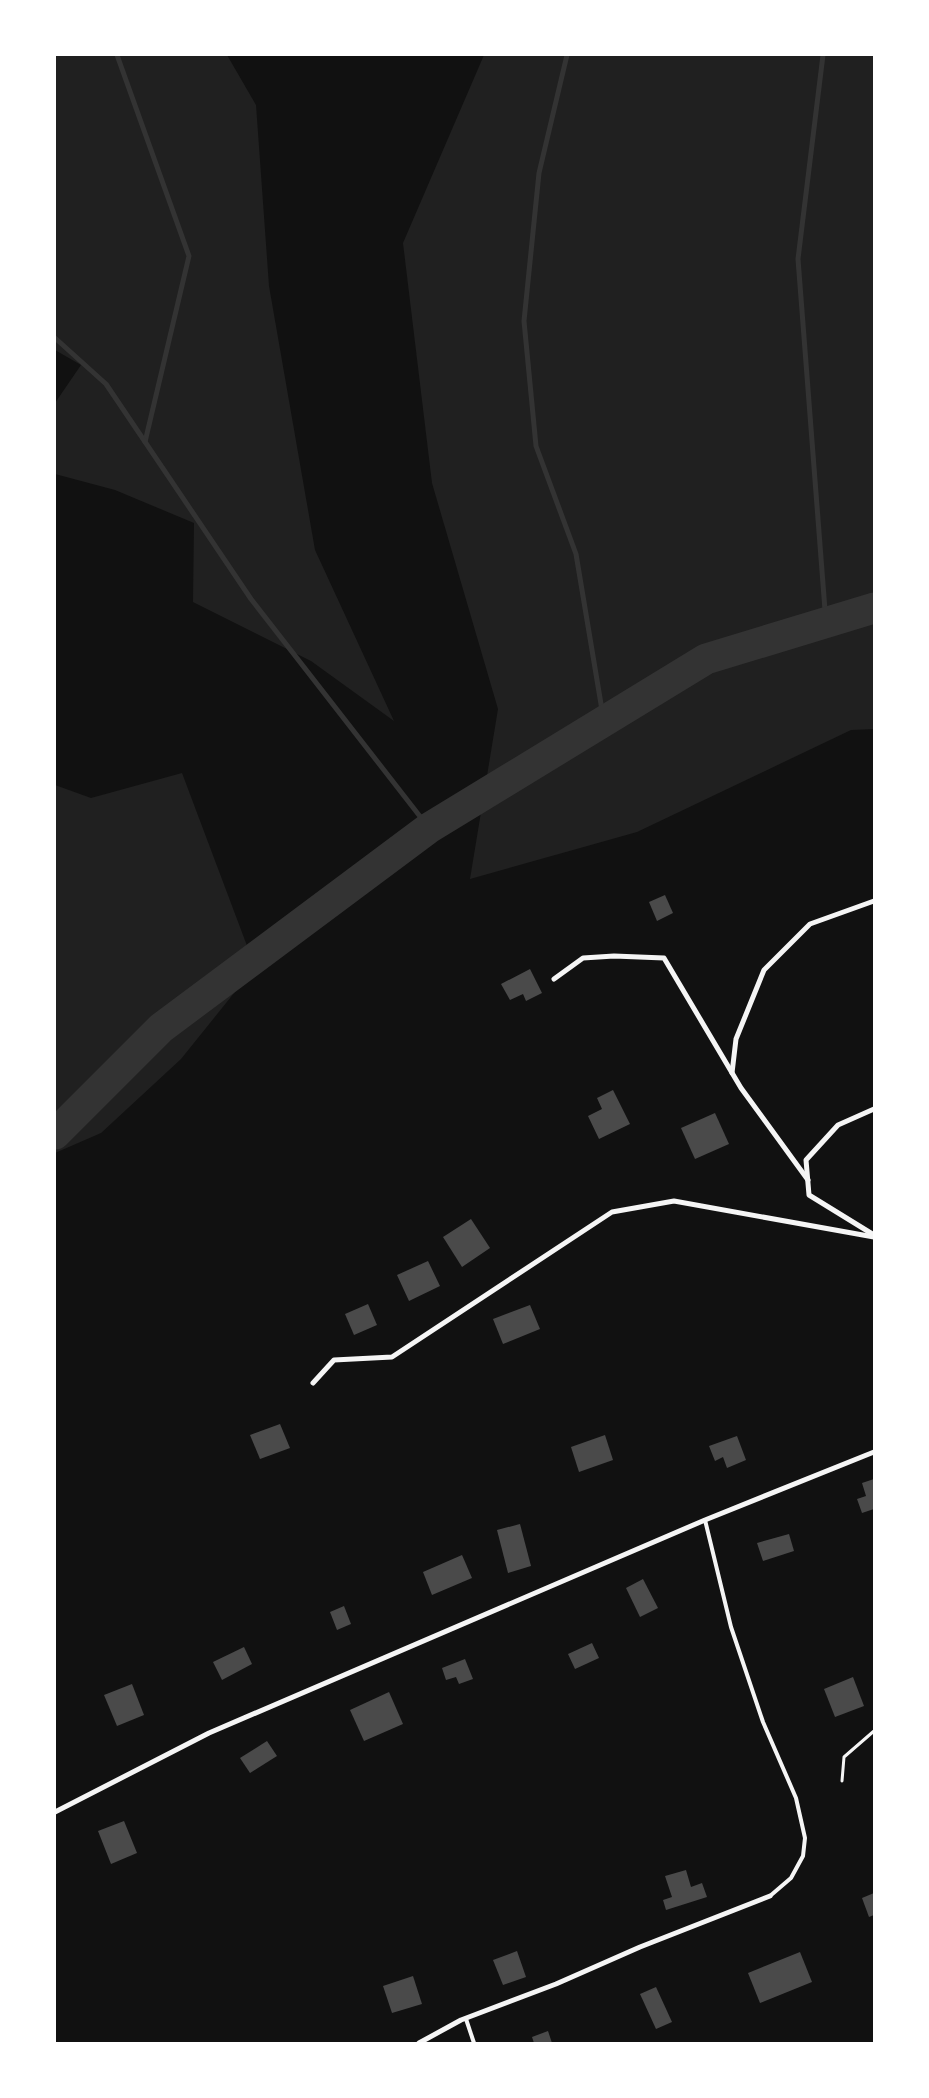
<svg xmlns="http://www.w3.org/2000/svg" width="929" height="2098" viewBox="0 0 929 2098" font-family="'Fira Sans',sans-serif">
  <rect width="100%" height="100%" fill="#111"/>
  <g fill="#202020">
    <polygon points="55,55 227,55 256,105 269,286 315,550 394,721 311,661 193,602 194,523 115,490 55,474 55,403 81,365 55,350"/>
    <polygon points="484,55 874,55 874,729 851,730 637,832 470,879 498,709 432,483 403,243"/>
    <polygon points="182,773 255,967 181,1059 101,1133 55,1153 55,785 91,798"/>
  </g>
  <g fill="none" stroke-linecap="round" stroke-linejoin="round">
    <g stroke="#333" stroke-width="5">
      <polyline points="117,55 189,256 145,442"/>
      <polyline points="567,55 539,173 524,321 536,446 576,554 604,722"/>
      <polyline points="823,55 798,259 826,623"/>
      <polyline points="55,338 106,384 251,599 429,828"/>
    </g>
    <polyline stroke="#333" stroke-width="31" points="55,1134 161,1028 429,828 706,659 874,608"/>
  </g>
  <g fill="#4a4a4a">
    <polygon points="665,895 673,913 657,921 649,902"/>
    <polygon points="530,969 542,993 526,1001 523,994 510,1000 501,984"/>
    <polygon points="613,1090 630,1124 599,1139 588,1116 602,1109 597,1098"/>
    <polygon points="715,1113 729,1144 695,1159 681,1128"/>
    <polygon points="471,1219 490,1248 462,1267 443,1237"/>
    <polygon points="428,1261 440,1286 409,1301 397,1275"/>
    <polygon points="368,1304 377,1325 354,1335 345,1314"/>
    <polygon points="530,1305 540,1329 503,1344 493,1319"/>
    <polygon points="280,1424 290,1448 260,1459 250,1435"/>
    <polygon points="605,1435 613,1460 579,1472 571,1447"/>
    <polygon points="737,1436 746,1460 727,1468 723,1457 715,1461 709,1446"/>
    <polygon points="874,1479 874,1509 862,1513 857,1499 866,1496 862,1483"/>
    <polygon points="520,1524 531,1566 508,1573 497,1530"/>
    <polygon points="789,1534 794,1551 763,1561 757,1543"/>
    <polygon points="462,1555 472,1578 432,1595 423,1572"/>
    <polygon points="643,1579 658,1608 640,1617 626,1588"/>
    <polygon points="344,1606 351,1624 337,1630 330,1612"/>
    <polygon points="592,1643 599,1658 575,1669 568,1654"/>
    <polygon points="244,1647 252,1664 222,1680 213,1662"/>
    <polygon points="465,1659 473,1679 459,1684 456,1677 446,1680 442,1668"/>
    <polygon points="853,1677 864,1706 835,1717 824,1689"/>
    <polygon points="132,1684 144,1715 117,1726 104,1695"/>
    <polygon points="389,1692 403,1724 364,1741 350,1710"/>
    <polygon points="267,1741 277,1756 250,1773 240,1758"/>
    <polygon points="124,1821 137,1853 111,1864 98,1831"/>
    <polygon points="686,1870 691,1887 702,1883 707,1897 666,1910 663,1900 672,1897 665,1876"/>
    <polygon points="874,1893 874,1915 869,1917 862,1898"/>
    <polygon points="517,1951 526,1977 503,1985 493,1960"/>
    <polygon points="800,1952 812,1982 760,2003 748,1973"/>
    <polygon points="413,1976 422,2004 392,2013 383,1986"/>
    <polygon points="656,1987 672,2022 656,2029 640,1994"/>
    <polygon points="548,2031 552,2043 534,2043 532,2037"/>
  </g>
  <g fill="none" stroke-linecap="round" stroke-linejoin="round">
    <polyline stroke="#f5f5f5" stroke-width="3" points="842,1781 844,1757 874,1731"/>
    <g stroke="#f5f5f5" stroke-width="4">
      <polyline points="705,1520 731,1627 763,1722 796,1798 805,1838 803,1856 791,1878 770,1896"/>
      <polyline points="466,2019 474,2043"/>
    </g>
    <g stroke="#f5f5f5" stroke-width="5">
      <polyline points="554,979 583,958 614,956 664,958 741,1088 808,1180"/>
      <polyline points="732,1073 736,1039 764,970 810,924 874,901"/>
      <polyline points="874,1109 838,1125 806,1160 809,1195 874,1235"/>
      <polyline points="313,1383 334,1360 392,1357 612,1212 674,1201 874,1237"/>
      <polyline points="55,1812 209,1733 705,1520 874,1452"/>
      <polyline points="419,2043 461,2020 556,1984 640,1947 770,1896"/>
    </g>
  </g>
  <rect width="929" height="2098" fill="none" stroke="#ffffff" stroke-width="112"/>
</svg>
